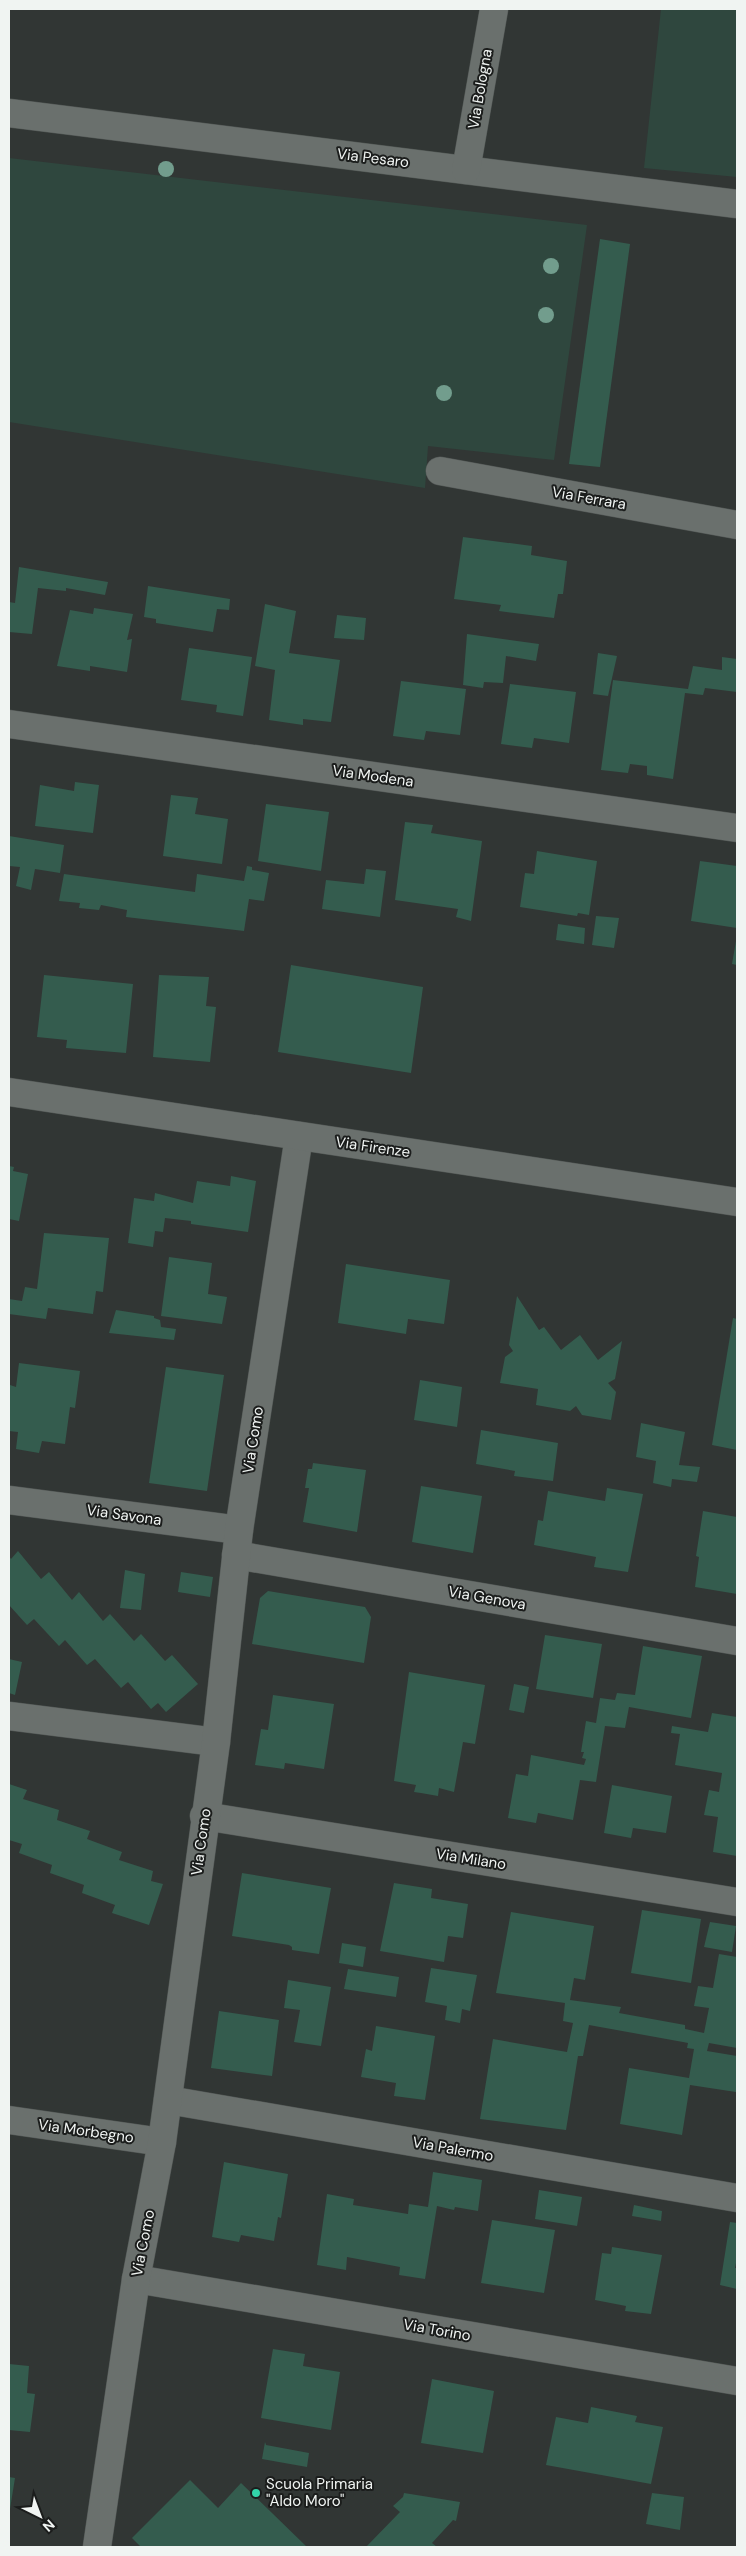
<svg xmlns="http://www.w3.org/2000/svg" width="746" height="2556" viewBox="0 0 746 2556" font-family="'DM Sans',sans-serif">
  <rect width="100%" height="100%" fill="#313634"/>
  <g fill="#2f473e">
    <polygon points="661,9 737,9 737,177 644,168"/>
    <polygon points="9,158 587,225 554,460 428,446 425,488 9,422"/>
  </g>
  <g fill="#345c4e">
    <polygon points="600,239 630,244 600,467 569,464"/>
    <polygon points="463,537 532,546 531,555 567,561 563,594 558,594 554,618 499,611 501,605 454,599"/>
    <polygon points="19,567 108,582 105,595 66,588 66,591 38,588 32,634 9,632 9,602 15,603"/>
    <polygon points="148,586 230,599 229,610 217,609 213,632 156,623 156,619 144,617"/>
    <polygon points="265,604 296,611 289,653 340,660 331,722 303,719 303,725 269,720 275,670 255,666"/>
    <polygon points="94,608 133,614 127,640 132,639 127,672 90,666 90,671 57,666 70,610 93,614"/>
    <polygon points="337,615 366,618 364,640 334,638"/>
    <polygon points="467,634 539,644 536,661 506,656 503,683 484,682 483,688 463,685"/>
    <polygon points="189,648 252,657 243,716 216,712 217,705 181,700"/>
    <polygon points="598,653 617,656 608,696 593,694"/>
    <polygon points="722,657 737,659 737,692 705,688 703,695 685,693 673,779 647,775 647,766 630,764 628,773 601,770 613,680 688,689 693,666 722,670"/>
    <polygon points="401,681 466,689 460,735 426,731 424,740 393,736"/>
    <polygon points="510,684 576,692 569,743 534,738 532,748 501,744"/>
    <polygon points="75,782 99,785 93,833 35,826 40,785 74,791"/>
    <polygon points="171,795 198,798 195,814 228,819 222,864 163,856"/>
    <polygon points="266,804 329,812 321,871 258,861"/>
    <polygon points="405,822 433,825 431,833 482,841 471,921 456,917 458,909 395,900"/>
    <polygon points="9,836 64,845 60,873 35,869 31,890 16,886 20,867 9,866"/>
    <polygon points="537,851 597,861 589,915 578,913 577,916 520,907 525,873 534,874"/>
    <polygon points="700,861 737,866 737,928 691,921"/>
    <polygon points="247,866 252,867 252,870 269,873 264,901 249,899 244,931 126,917 127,910 101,905 99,910 79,908 80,903 59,901 64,874 195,892 197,874 244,881"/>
    <polygon points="366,869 386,871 380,917 322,909 326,880 364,884"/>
    <polygon points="596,916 619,918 614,948 592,945"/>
    <polygon points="558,924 585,928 584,944 556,940"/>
    <polygon points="736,941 737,941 737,965 732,964"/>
    <polygon points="291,965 423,987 411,1073 278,1052"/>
    <polygon points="44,975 133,984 126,1053 66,1048 67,1040 37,1037"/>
    <polygon points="159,975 209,977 206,1006 216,1007 210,1062 153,1057"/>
    <polygon points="9,1166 14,1167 13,1171 28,1174 19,1221 9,1219"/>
    <polygon points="231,1176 256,1181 248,1232 191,1224 191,1221 165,1218 163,1232 155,1231 153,1247 128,1243 134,1198 154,1201 155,1193 193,1203 197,1181 230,1186"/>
    <polygon points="44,1233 109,1238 103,1292 96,1291 93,1314 48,1308 46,1319 9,1314 9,1299 22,1301 25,1287 37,1289"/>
    <polygon points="169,1257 212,1263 208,1294 227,1297 222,1324 161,1316"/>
    <polygon points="346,1264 450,1280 444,1324 408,1319 406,1334 338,1323"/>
    <polygon points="517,1296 539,1330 544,1327 561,1350 580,1335 598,1360 622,1341 615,1379 608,1383 616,1392 611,1420 582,1415 576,1406 570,1411 536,1405 538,1389 500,1383 505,1357 513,1351 509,1345"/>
    <polygon points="116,1310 154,1316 154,1318 160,1320 161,1327 176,1329 174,1340 109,1333"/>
    <polygon points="733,1318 737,1319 737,1450 712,1445"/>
    <polygon points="19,1363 80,1371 75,1408 70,1407 65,1444 42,1441 39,1453 16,1449 18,1432 9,1431 9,1396 10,1385 16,1387"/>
    <polygon points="166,1367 224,1375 207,1491 149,1483"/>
    <polygon points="420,1380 462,1387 457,1427 414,1420"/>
    <polygon points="641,1423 685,1432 679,1465 700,1467 697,1482 672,1479 671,1487 653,1483 656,1461 636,1457"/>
    <polygon points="481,1430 558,1443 553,1481 514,1476 515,1471 476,1464"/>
    <polygon points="313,1463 366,1470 357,1532 303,1522 309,1488 305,1488 308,1469 312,1469"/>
    <polygon points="421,1486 482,1496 473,1553 412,1542"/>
    <polygon points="607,1488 643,1494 628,1572 594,1567 596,1557 534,1545 538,1520 543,1521 548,1491 605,1501"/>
    <polygon points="703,1511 737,1517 737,1594 695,1587 699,1557 696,1556"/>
    <polygon points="18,1551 41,1579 49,1572 72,1600 79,1592 103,1621 110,1614 134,1641 141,1634 165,1661 172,1655 198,1684 166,1712 158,1703 151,1709 128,1682 121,1688 95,1659 87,1665 65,1640 59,1646 34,1619 27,1625 9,1605 9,1556 11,1559"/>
    <polygon points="125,1570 145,1574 141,1610 120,1608"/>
    <polygon points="181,1572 213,1577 210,1597 178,1592"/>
    <polygon points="268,1591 365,1607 371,1617 364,1663 252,1644 260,1598"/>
    <polygon points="545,1635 602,1644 593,1698 536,1689"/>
    <polygon points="643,1646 702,1656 691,1718 629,1707 625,1728 605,1726 596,1782 580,1780 573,1820 538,1813 536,1823 508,1818 516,1774 528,1776 531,1755 584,1765 586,1759 582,1758 584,1752 581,1752 586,1721 596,1723 600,1698 615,1700 617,1693 635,1695"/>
    <polygon points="9,1659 22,1662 15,1695 9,1693"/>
    <polygon points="409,1672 485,1685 475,1744 463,1742 454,1792 439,1788 438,1796 421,1793 414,1792 416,1785 394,1781"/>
    <polygon points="514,1684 529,1687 524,1713 509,1710"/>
    <polygon points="273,1695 334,1704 324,1769 285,1763 284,1769 255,1765 261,1729 268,1730"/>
    <polygon points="712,1713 737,1717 737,1856 713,1852 718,1817 704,1815 709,1790 719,1792 722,1773 675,1765 680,1734 671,1733 672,1726 708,1732"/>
    <polygon points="9,1784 27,1790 23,1799 59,1810 57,1820 90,1831 87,1839 122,1852 119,1860 153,1871 151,1881 163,1884 149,1925 112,1913 115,1905 82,1893 84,1885 50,1873 52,1865 19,1853 22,1844 9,1840"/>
    <polygon points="612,1785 672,1796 666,1833 633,1828 631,1838 604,1833"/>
    <polygon points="242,1873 331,1888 319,1954 292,1950 292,1947 289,1945 232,1936"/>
    <polygon points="394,1883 432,1889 431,1898 468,1904 463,1938 448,1936 444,1962 380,1951"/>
    <polygon points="642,1910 701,1919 691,1983 631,1973"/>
    <polygon points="511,1912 594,1926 585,1980 574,1978 570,2000 621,2007 619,2013 685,2025 685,2029 690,2030 704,2033 709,2008 694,2006 698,1986 713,1988 719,1954 737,1957 737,2048 709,2043 707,2051 737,2056 736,2092 690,2085 682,2135 620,2124 629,2068 689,2078 694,2049 687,2048 688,2043 683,2042 589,2025 583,2056 578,2056 566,2130 480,2119 493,2039 567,2052 573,2023 563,2021 565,2003 496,1993"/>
    <polygon points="710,1922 736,1926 732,1952 704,1947"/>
    <polygon points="342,1943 366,1947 363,1967 339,1963"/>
    <polygon points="431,1968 477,1975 470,2011 462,2009 460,2023 445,2020 447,2006 425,2002"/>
    <polygon points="348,1969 399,1977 396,1997 344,1989"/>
    <polygon points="288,1980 331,1987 321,2046 294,2042 300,2010 284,2008"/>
    <polygon points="219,2011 279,2020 272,2076 211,2068"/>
    <polygon points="376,2026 435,2036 425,2100 394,2096 396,2083 361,2077 366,2049 372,2051"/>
    <polygon points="224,2162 288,2174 281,2218 278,2217 274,2241 241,2235 239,2242 212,2237"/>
    <polygon points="433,2172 482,2180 478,2211 455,2207 454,2210 437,2206 425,2279 399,2275 400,2267 347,2257 346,2270 317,2265 327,2194 354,2199 353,2205 408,2214 409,2204 428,2207"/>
    <polygon points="539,2190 582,2197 577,2226 535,2219"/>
    <polygon points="634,2205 662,2211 661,2221 632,2216"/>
    <polygon points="492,2220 555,2230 544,2293 481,2283"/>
    <polygon points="730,2222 737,2223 737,2258 735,2268 737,2268 737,2289 720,2285"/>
    <polygon points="612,2247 662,2255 651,2314 625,2311 626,2306 595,2300 602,2253 611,2254"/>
    <polygon points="273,2349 305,2354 303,2366 340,2372 331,2430 261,2418"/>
    <polygon points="9,2364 29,2366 27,2393 35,2394 30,2432 9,2430"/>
    <polygon points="432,2379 494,2391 483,2453 421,2443"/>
    <polygon points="591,2407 637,2416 635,2422 663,2427 651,2484 546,2465 556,2417 588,2423"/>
    <polygon points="265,2442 266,2445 309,2453 307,2467 262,2459"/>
    <polygon points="9,2477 15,2478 10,2509 9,2509"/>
    <polygon points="190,2480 218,2508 241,2483 307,2547 141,2547 132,2538"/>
    <polygon points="404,2493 460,2502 456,2521 453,2520 432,2543 437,2547 366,2547 400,2512 393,2506 403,2497"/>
    <polygon points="652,2493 684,2497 680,2530 646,2524"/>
  </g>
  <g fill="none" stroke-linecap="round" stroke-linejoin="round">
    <defs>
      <g id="minor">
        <polyline points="9,113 737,204"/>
        <polyline points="466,170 494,9"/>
        <polyline points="440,471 737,525"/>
        <polyline points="9,724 737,828"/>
        <polyline points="9,1500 239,1530"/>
        <polyline points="236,1555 737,1641"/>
        <polyline points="9,1716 216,1742"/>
        <polyline points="204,1816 737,1902"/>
        <polyline points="168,2100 737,2198"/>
        <polyline points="9,2120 162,2142"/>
        <polyline points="136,2279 737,2381"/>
        <polyline points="97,2547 136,2279 162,2142 216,1742 239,1530 299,1136"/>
      </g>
      <polyline id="tertiary" points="9,1092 737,1202"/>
    </defs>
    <use href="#minor" stroke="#515654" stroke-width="29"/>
    <use href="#tertiary" stroke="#515654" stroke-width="29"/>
    <use href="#minor" stroke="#6a706d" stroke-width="28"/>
    <use href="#tertiary" stroke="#6a706d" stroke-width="28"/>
  </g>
  <g fill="#729d8d">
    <circle cx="166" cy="169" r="8"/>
    <circle cx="551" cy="266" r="8"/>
    <circle cx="546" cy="315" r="8"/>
    <circle cx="444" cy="393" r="8"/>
  </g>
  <circle fill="#32d4a9" stroke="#1b1d1c" stroke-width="2" cx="256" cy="2493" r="5"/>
  <g text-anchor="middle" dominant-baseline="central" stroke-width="4" stroke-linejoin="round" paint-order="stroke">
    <g font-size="15" fill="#f0f4f2" stroke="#1b1d1c">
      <text transform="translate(480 89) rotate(-80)">Via Bologna</text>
      <text transform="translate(373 158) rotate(7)">Via Pesaro</text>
      <text transform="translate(589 498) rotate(10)">Via Ferrara</text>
      <text transform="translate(373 776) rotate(8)">Via Modena</text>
      <text transform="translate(373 1147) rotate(8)">Via Firenze</text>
      <text transform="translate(253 1440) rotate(-81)">Via Como</text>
      <text transform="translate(124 1515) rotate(8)">Via Savona</text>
      <text transform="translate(487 1598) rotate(10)">Via Genova</text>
      <text transform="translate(201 1842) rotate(-82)">Via Como</text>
      <text transform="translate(471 1859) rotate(9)">Via Milano</text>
      <text transform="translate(86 2131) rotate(8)">Via Morbegno</text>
      <text transform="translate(453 2149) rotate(10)">Via Palermo</text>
      <text transform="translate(143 2243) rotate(-79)">Via Como</text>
      <text transform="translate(437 2330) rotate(10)">Via Torino</text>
    </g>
    <g font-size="15" fill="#f0f4f2" stroke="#1b1d1c" text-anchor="start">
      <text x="266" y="2484">Scuola Primaria<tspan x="266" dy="17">"Aldo Moro"</tspan></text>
    </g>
  </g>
  <rect width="746" height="2556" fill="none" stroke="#f0f4f2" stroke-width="20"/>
  <g transform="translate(40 2516) rotate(138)" stroke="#1b1d1c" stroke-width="4" paint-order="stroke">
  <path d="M0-4L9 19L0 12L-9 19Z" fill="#f0f4f2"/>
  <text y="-8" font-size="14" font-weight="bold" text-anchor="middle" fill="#f0f4f2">N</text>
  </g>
</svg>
